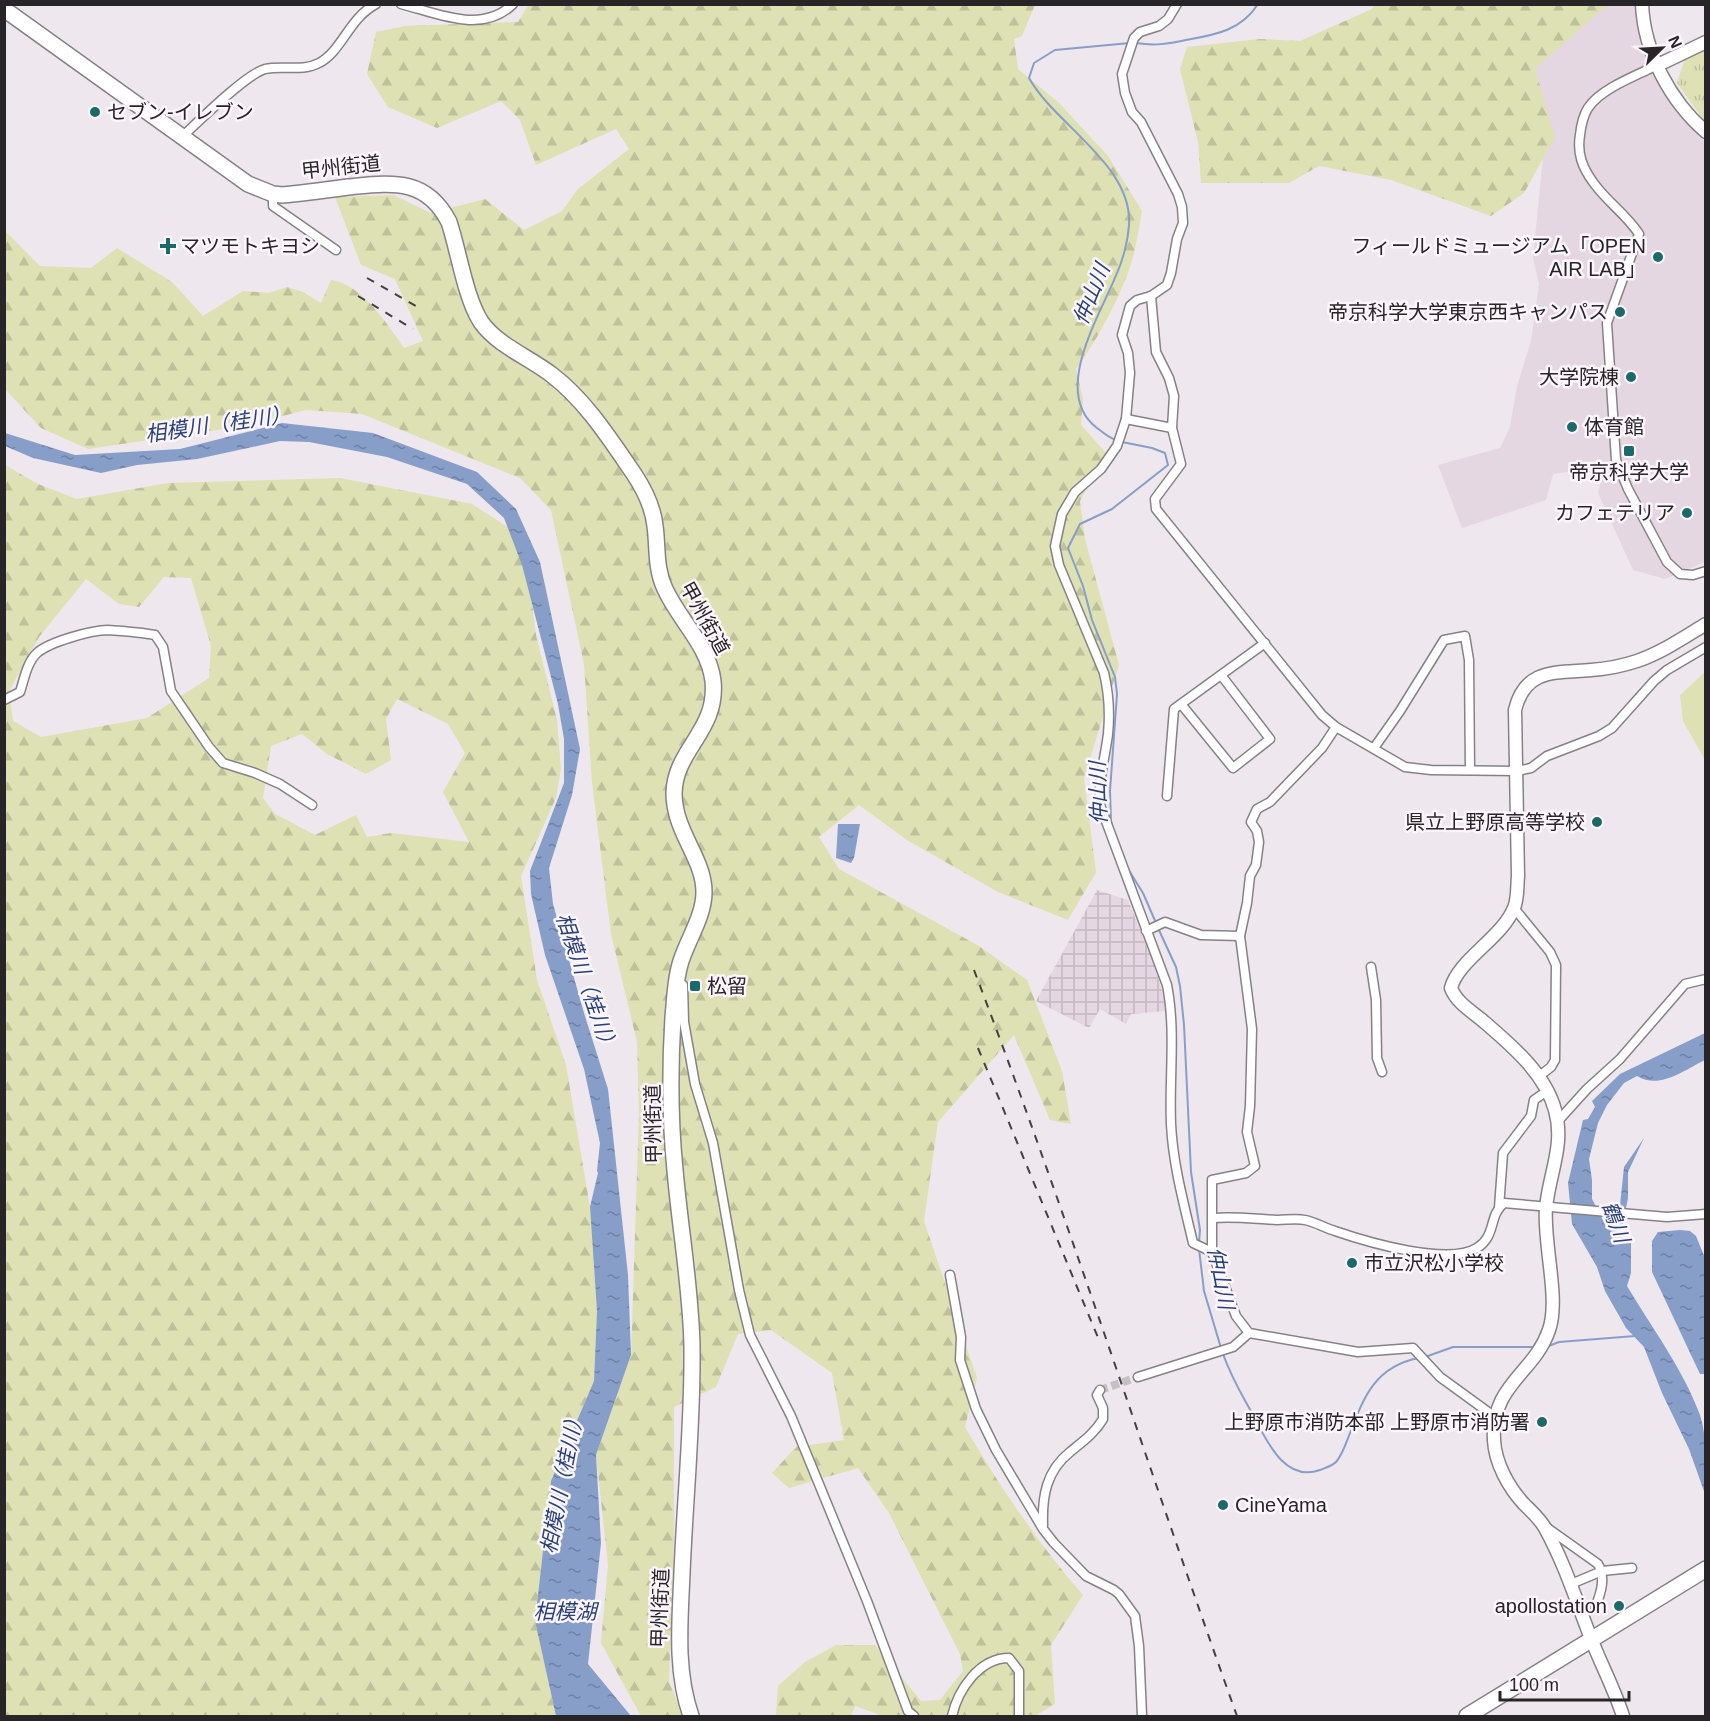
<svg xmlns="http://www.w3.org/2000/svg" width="1710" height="1721" viewBox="0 0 1710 1721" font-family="Arial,'Noto Sans JP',sans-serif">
  <defs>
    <pattern id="industrial-grid" width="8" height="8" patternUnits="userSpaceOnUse" patternTransform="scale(1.5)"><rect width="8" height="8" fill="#e4d7e2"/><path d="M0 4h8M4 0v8" fill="none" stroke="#c4b8c2"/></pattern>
    <pattern id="grass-tufts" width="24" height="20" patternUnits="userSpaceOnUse" patternTransform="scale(1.5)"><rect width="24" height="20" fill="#dde1b3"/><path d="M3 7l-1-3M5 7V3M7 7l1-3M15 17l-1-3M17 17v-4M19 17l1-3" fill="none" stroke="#bec19a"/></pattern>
    <pattern id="forest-firs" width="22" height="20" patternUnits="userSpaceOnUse" patternTransform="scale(1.5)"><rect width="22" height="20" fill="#dde1b3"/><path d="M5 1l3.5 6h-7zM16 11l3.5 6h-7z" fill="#bec19a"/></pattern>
    <pattern id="water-ripples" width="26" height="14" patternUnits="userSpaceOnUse" patternTransform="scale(1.5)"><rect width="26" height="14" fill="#879ec9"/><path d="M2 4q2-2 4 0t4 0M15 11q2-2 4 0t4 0" fill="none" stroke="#6e81a3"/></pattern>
  </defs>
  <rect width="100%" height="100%" fill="#eee7ed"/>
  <polygon fill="url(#industrial-grid)" points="1097,890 1128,900 1155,967 1164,998 1165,1011 1131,1014 1126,1024 1100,1009 1089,1028 1036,1001"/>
  <polygon fill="#e4d7e2" points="1593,5 1634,5 1647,57 1661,88 1678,114 1705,142 1705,562 1665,579 1633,570 1598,493 1602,476 1589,465 1575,471 1553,474 1546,500 1462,528 1438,465 1500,448 1510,427 1517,386 1531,341 1539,284 1533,258 1545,137 1524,61"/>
  <polygon fill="url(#grass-tufts)" points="1705,42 1705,122 1677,83 1688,49"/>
  <g fill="url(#forest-firs)" fill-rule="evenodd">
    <path d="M529 4 1035 5 1022 36 1014 39 1018 69 1059 103 1108 156 1142 211C1139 226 1137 242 1133 257 1123 293 1098 339 1076 369L1083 399 1081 425 1106 453 1080 501 1085 539 1119 665 1084 778 1096 872 1068 920 998 892 907 840 859 805 819 837 839 869 979 946 1027 980 1062 1071 1071 1124 1050 1120 1014 1035 938 1122 924 1221 977 1378 965 1427C998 1484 1039 1545 1083 1595L1051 1645 1055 1704 1035 1716H883L855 1706 851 1716H776L778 1686 805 1662 836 1645H875L921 1701 940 1700 963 1671 960 1654 889 1513 858 1468 789 1488 772 1473 796 1447 844 1440 832 1373 771 1330 738 1334 716 1387 674 1407V1536L669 1681 683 1716H641L601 1643 608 1565 596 1455 631 1355 639 1113 637 1042 611 934 592 782 584 664 551 510 520 478 362 414 306 410 244 426 88 449 41 428 5 389V231L40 266 91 268 117 248 172 282 203 316 243 291 269 293 287 287 303 292 321 303 331 280C362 284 387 324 404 348L423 341 395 279 361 265 335 197 393 195 431 213 485 199 524 230 562 211 578 189 629 149 616 129 536 165 520 120 501 101 437 128 388 107 367 74 376 32 405 26 518 22Z"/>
    <polygon points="1374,5 1607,5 1535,69 1555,137 1524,193 1491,216 1391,180 1319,166 1289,183 1201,183 1198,142 1180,69 1187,47 1260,39 1300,41 1372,9"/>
    <path d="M5 465 38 484 77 499 168 483 340 478 472 504 509 528 527 564 536 635 557 720 561 769 556 798 521 876 537 980 566 1065 590 1207 597 1311 594 1381 551 1481 535 1621 556 1716H5ZM164 577 191 578 211 646 209 678 147 718 41 737 13 721 9 691 39 637 86 579 119 604 139 607ZM397 699 448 724 465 753 443 792 469 842 391 833 367 837 356 815 315 835 275 814 263 798 271 746 302 734 327 754 366 774 391 760 386 719Z"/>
  </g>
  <polygon fill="#dde1b3" points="1705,672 1705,760 1683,721 1680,695"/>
  <g fill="url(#water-ripples)">
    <polygon points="282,423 373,433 477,472 516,509 540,562 580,749 572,795 549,868 553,904 584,1013 608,1089 628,1275 631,1355 596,1455 601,1543 588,1664 631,1716 556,1716 535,1621 551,1481 594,1381 597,1311 590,1207 598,1173 597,1171 600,1143 584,1069 545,955 531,894 530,871 564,783 564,739 558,704 522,565 504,518 467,484 387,457 309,442 280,441 197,459 137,465 101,473 33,458 5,446 5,433 75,455 180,449"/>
    <polygon points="838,824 860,824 854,858 851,863 836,858"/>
    <path d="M1705 1033V1060C1684 1070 1660 1090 1637 1076L1624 1083 1607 1105 1598 1123 1589 1159 1592 1180V1199L1606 1226 1618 1224 1624 1167 1644 1138 1628 1172V1198L1622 1228 1623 1240 1631 1243V1273L1627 1286C1652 1328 1683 1369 1700 1415 1708 1440 1705 1468 1705 1494L1689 1449 1662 1393 1644 1347 1626 1328 1605 1291 1597 1267 1572 1224 1568 1183 1583 1120 1588 1119 1595 1107 1592 1101 1620 1074Z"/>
    <polygon points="1680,1230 1690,1231 1696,1236 1705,1258 1705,1374 1700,1374 1652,1272 1652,1241 1658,1232"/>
  </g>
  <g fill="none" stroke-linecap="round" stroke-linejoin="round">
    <g stroke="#879ec9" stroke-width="2">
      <path d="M1136 43C1154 46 1168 44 1186 40 1214 35 1241 31 1258 4"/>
      <path d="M1116 440C1109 438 1104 433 1097 428 1050 392 1101 314 1117 273 1123 260 1128 240 1129 225 1133 165 1055 125 1029 78L1034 63 1055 50 1130 43"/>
      <polyline points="1114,834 1111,821 1110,791 1117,694 1115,677 1092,620 1083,586 1068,548 1080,524 1112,509 1168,465 1165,453 1152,448 1122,442"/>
      <polyline points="1128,869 1143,893 1156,923"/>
      <polyline points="1158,928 1176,967 1180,986 1184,1025 1191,1172 1200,1230 1199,1243"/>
      <polyline points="1199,1249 1204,1291 1221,1348"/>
      <polyline points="1546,1347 1559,1342 1635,1336"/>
      <path d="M1223 1354C1232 1379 1241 1393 1253 1415 1266 1439 1284 1483 1320 1470 1325 1468 1332 1466 1336 1462 1343 1454 1346 1443 1350 1433 1364 1396 1376 1366 1419 1358"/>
      <polyline points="1425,1357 1453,1347 1534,1347"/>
    </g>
    <polyline stroke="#c6c0c5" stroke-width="8" stroke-dasharray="8 4" stroke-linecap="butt" points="1100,1390 1138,1377"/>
    <defs>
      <g id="street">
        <path d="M401 4C437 13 482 35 513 4"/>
        <path d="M1177 4 1168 19 1159 26 1140 32 1134 38 1122 74 1125 93 1132 112 1141 122 1178 194 1182 207 1183 223 1177 239 1171 273 1167 285 1151 296 1137 300 1130 306 1122 335 1128 353 1130 373 1126 419 1117 446 1101 469 1075 492 1062 514 1055 546 1059 565 1104 673C1109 694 1110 713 1108 734 1105 758 1098 781 1100 805L1167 985C1176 1031 1169 1078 1171 1124 1173 1165 1184 1204 1193 1243L1212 1252"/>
        <path d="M1658 65C1637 75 1600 89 1588 108 1583 116 1581 126 1580 135 1577 153 1582 167 1593 182 1606 201 1626 214 1639 234L1607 323 1616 460 1628 489 1667 562 1680 574 1693 575 1706 571"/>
        <path d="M183 136C200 120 245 75 265 69 283 65 302 72 319 63 342 51 349 18 376 4"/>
        <polyline points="273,194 273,206 336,250"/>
        <polyline points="1151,296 1156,352 1169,378 1174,396 1172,428 1181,464 1155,499 1156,509 1322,715 1336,727 1405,767 1431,770 1517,771 1531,768 1547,756 1599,736 1612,728 1654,681 1667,670 1706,647"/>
        <polyline points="1126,419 1172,428"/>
        <path d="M4 700 20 692C24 680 27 662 37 653 49 642 92 630 108 630 123 631 140 632 155 635L163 647 171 691 209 747 223 763 255 773 280 784 312 805"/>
        <polyline points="1181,704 1233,768 1270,739 1221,675"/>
        <polyline points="1336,727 1322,748 1270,802 1257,809 1251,822 1257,831 1259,842 1256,865 1250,876 1247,903 1240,936 1252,1029 1250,1106 1247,1132 1255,1166 1246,1173 1212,1180 1212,1252 1236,1316 1249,1333 1358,1352 1413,1348 1440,1377 1495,1417"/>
        <polyline points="1374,748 1400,711 1444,640 1465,636 1469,660 1470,770"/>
        <polyline points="1167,796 1174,709 1265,643"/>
        <polyline points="1514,908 1550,952 1556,965 1555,1060 1551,1067 1538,1077"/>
        <polyline points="1146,931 1165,922 1201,935 1240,936"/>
        <polyline points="1371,967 1376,1000 1377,1058 1382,1072"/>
        <polyline points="679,982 683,985 684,1022 695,1084 713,1143 739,1290 750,1335 791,1416 867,1601 908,1711 914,1716"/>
        <polyline points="1558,1121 1587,1089 1620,1059 1685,984 1706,979"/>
        <polyline points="1499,1208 1503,1153 1531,1116 1534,1100 1547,1091"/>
        <path d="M1213 1218C1235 1216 1255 1219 1277 1220 1286 1220 1296 1218 1305 1220 1315 1222 1325 1228 1335 1231 1367 1242 1448 1266 1477 1248 1497 1235 1488 1216 1504 1203L1667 1217 1706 1214"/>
        <polyline points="950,1275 961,1337 960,1360 976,1409 996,1450 1043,1529 1054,1543 1086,1576 1114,1590 1119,1594 1135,1616 1139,1646 1142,1716"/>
        <polyline points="1138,1377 1233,1347 1249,1333"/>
        <path d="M1043 1525C1042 1497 1046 1471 1070 1452 1082 1442 1095 1433 1103 1419V1408L1097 1395 1100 1390"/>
        <path d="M1546 1527 1598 1564C1606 1578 1601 1593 1595 1608"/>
        <polyline points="1571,1584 1602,1571 1632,1568"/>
        <path d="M952 1716C958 1690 979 1658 1009 1658L1019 1671V1716"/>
      </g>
      <g id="secondary">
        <path d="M1642 4C1644 52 1670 101 1706 132"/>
        <polyline points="1658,65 1706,42"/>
        <path d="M1623 1716C1615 1691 1602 1666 1592 1641 1577 1603 1565 1564 1545 1528 1540 1519 1532 1512 1524 1504 1509 1488 1495 1463 1494 1440 1491 1384 1534 1374 1549 1330 1560 1299 1543 1243 1546 1208 1549 1174 1565 1145 1555 1110 1545 1073 1510 1044 1482 1020 1471 1011 1456 1002 1451 988 1458 960 1502 938 1514 908 1518 899 1517 886 1518 876L1515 710C1525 668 1556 673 1591 670 1606 669 1622 666 1637 661 1661 653 1683 638 1706 624"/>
      </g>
      <g id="highway">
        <path d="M4 9 248 184 273 194 282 195C304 193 326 190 348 187 391 183 426 177 449 222 459 252 465 297 481 322 498 346 529 357 552 375 585 400 610 439 634 474 644 489 653 507 655 526 658 547 655 568 665 589 679 620 709 646 713 681 718 731 675 749 674 793 674 832 704 858 704 892 704 916 688 939 681 961 675 979 675 998 673 1017 670 1066 670 1121 675 1170 680 1229 691 1288 692 1347 693 1422 685 1497 682 1573 680 1621 675 1670 691 1716"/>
        <polyline points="1467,1716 1706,1569"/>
      </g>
    </defs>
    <use href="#street" stroke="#878186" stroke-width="11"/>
    <use href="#secondary" stroke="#878186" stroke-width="15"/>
    <use href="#highway" stroke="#878186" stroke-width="18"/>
    <use href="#street" stroke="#fff" stroke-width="8"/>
    <use href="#secondary" stroke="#fff" stroke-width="12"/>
    <use href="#highway" stroke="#fff" stroke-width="15"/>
    <g stroke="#434043" stroke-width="2" stroke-dasharray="8 8" stroke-linecap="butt">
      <polyline points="367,278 416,306"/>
      <polyline points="358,296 413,329"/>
      <path d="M974 970C1068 1217 1148 1468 1237 1716"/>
      <polyline points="978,1048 1099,1340"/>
    </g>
  </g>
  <g fill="#1c6969" stroke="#fcf5fb" stroke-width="2">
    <circle cx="95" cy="112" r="6"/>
    <path d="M165 237h6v6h6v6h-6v6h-6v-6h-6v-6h6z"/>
    <circle cx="1658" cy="257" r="6"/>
    <circle cx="1620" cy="312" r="6"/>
    <circle cx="1631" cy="377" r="6"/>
    <circle cx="1572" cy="427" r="6"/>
    <rect x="1623" y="445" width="12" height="12" rx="3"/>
    <circle cx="1687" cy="513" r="6"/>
    <circle cx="1597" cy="822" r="6"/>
    <rect x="689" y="980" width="12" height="12" rx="3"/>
    <circle cx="1352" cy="1263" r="6"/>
    <circle cx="1542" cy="1422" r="6"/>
    <circle cx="1223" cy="1505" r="6"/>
    <circle cx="1619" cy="1606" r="6"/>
  </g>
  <g text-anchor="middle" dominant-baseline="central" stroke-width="5" stroke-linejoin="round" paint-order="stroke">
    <g font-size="20" fill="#272527" stroke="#fcf5fb" text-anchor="end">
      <text x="107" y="112" text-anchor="start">セブン-イレブン</text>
      <text x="180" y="246" text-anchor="start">マツモトキヨシ</text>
      <text x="1646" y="246">フィールドミュージアム「OPEN<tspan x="1646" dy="23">AIR LAB」</tspan></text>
      <text x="1608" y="312">帝京科学大学東京西キャンパス</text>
      <text x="1619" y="377">大学院棟</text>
      <text x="1584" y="427" text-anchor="start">体育館</text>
      <text x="1629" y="472" text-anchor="middle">帝京科学大学</text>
      <text x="1675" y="513">カフェテリア</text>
      <text x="1585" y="822">県立上野原高等学校</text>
      <text x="707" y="986" text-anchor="start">松留</text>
      <text x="1364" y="1263" text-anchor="start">市立沢松小学校</text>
      <text x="1530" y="1422">上野原市消防本部 上野原市消防署</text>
      <text x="1235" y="1505" text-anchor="start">CineYama</text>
      <text x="1607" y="1606">apollostation</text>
    </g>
    <g font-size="20" fill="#272527" stroke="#fcf5fb">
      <text transform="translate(341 167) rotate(-6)">甲州街道</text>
      <text transform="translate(705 618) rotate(61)">甲州街道</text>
      <text transform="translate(653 1124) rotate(-91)">甲州街道</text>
      <text transform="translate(660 1608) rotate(-88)">甲州街道</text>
    </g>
    <g font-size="21" font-style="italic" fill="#284279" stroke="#fcf5fb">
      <text transform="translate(1091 294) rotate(-68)">仲山川</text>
      <text transform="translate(218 424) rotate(-8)">相模川（桂川）</text>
      <text transform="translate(1098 793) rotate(-92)">仲山川</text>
      <text transform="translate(587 983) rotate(71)">相模川（桂川）</text>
      <text transform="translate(1616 1222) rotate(70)">鶴川</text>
      <text transform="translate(1221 1278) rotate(79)">仲山川</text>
      <text transform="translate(562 1481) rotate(-79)">相模川（桂川）</text>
      <text x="565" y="1611">相模湖</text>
    </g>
  </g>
  <rect width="1710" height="1721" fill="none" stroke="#272527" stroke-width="12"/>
  <g transform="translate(1662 48) rotate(66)" stroke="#fcf5fb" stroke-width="4.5" paint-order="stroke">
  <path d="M0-4.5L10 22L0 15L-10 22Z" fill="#272527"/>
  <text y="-9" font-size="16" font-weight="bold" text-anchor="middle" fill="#272527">N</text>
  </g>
  <path d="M1500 1691v9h129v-9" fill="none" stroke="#272527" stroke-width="3"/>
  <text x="1509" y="1691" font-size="18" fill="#272527" stroke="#fcf5fb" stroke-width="4.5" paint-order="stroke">100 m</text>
</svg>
